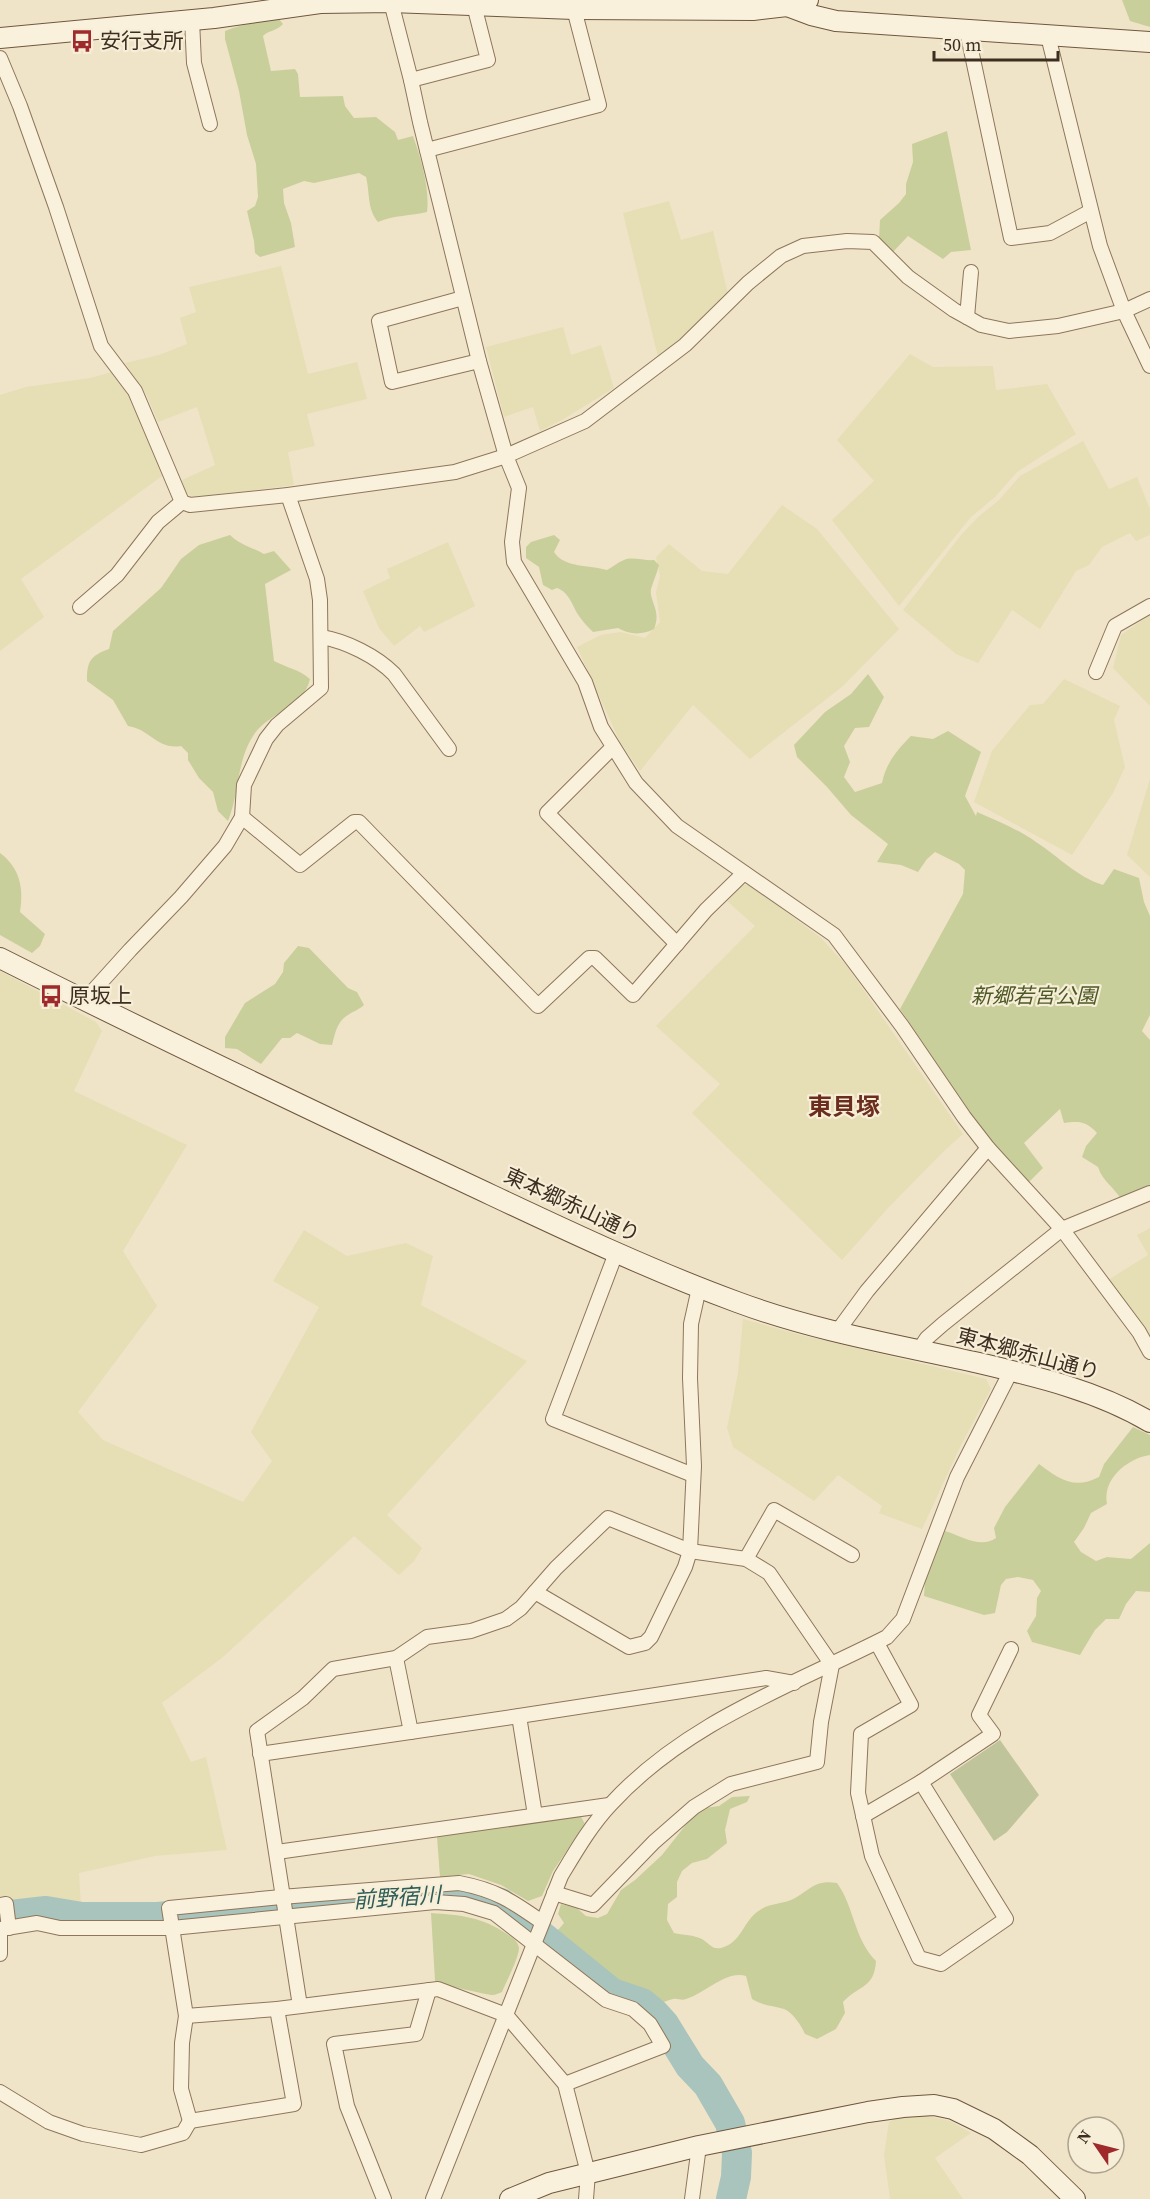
<svg xmlns="http://www.w3.org/2000/svg" width="1150" height="2199" font-family="'Source Serif 4','Noto Sans JP',serif">
  <rect width="100%" height="100%" fill="#f0e4c8"/>
  <!-- farmland -->
  <g fill="#e6deb5">
    <path d="M669 201 681 240 713 231 728 294 676 344 658 357 623 213Z"/>
    <path d="M281 266 308 374 357 362 367 399 307 414 315 446 288 452 294 485 195 498 186 493 182 480 215 465 197 407 158 422 147 396 125 363 159 355 187 344 180 318 196 312 189 287Z"/>
    <path d="M563 327 571 355 601 345 614 388 562 420 540 431 533 407 504 417 486 347Z"/>
    <path d="M910 354 933 367 993 366 996 390 1047 384 1076 434 1017 472 995 497 971 517 899 606 832 520 874 481 837 440Z"/>
    <path d="M112 372 125 387 141 417 158 458 162 476 21 579 44 617 0 651V395L26 387 90 378Z"/>
    <path d="M1083 441 1109 489 1137 477 1150 509V535L1136 541 1130 533 1102 547 1089 565 1076 571 1040 629 1012 610 978 663 956 654 903 610 961 535 978 517 999 500 1020 476Z"/>
    <path d="M782 505 817 529 899 629 843 686 750 759 693 705 640 771 620 742 577 647 601 635 621 632 645 638 660 622 656 592 660 576 656 557 669 544 702 571 728 574Z"/>
    <path d="M448 542 475 606 424 632 420 626 394 646 379 628 363 591 390 578 387 569Z"/>
    <path d="M1150 615V706L1113 668 1121 635Z"/>
    <path d="M1064 679 1120 706 1114 720 1125 767 1113 793 1072 855 974 802 992 751 1030 705 1043 704Z"/>
    <path d="M1150 779V877L1127 855Z"/>
    <path d="M749 884 821 938 847 966 963 1134 943 1152 888 1208 842 1260 692 1113 720 1084 656 1026 755 926 727 901 740 886Z"/>
    <path d="M0 971 96 1022 102 1031 74 1091 187 1145 123 1251 157 1306 78 1412 103 1440 243 1502 272 1461 251 1432 319 1307 273 1281 304 1230 347 1256 406 1243 433 1256 421 1305 527 1361 387 1515 422 1548 414 1561 399 1575 354 1536 223 1657 162 1703 191 1762 206 1757 227 1850 155 1856 79 1873 81 1906 71 1907 44 1899 11 1906 8 1896 0 1897Z"/>
    <path d="M1150 1228V1340L1108 1280 1148 1255 1137 1235Z"/>
    <path d="M743 1319 801 1335 986 1379 991 1389 961 1445 922 1529 879 1513 882 1506 838 1475 814 1501 733 1447 727 1428 738 1373Z"/>
    <path d="M923 2115 950 2121 971 2133 935 2158 963 2199H890L884 2155 889 2122 900 2116Z"/>
  </g>
  <!-- green -->
  <g fill="#c9cf9b">
    <path d="M1122 0H1150V27L1130 21Z"/>
    <path d="M279 19 283 24C277 31 269 30 263 36L271 71 295 69 298 74 300 97 343 96 345 106 354 118 376 117 395 132 398 140 413 136C421 158 430 189 427 212 411 216 394 215 378 222 367 209 370 193 366 177L359 173 314 183 304 181 283 189 284 203 291 223 295 247 260 257 255 253 254 241 247 211 255 206 258 197 256 164 247 135 239 91 225 39V31C243 23 261 22 279 19Z"/>
    <path d="M947 131 971 250 951 252 943 259 908 236 892 253 879 239 880 220 899 203 906 194V184L913 162 912 144Z"/>
    <path d="M230 535C240 545 252 547 264 554L274 551 291 570 265 584 274 661C287 668 299 669 310 679 304 707 271 712 255 733 236 760 240 792 228 821L218 811 213 792 199 778 188 760V753L181 746C157 750 150 729 128 726L113 700 87 681C87 661 90 656 109 649L113 631 161 588 181 559 199 545Z"/>
    <path d="M554 535 560 540 554 552C564 568 590 565 607 570 613 567 618 562 624 560 631 556 645 561 654 560L659 565C657 573 653 582 651 589 649 601 662 611 654 629 643 635 629 635 618 628L593 632C588 627 583 622 579 616 572 606 570 593 557 588L552 590 543 585 539 567 526 558V547L531 542Z"/>
    <path d="M868 674 884 697 869 727 855 728 844 746 850 762 844 777 855 792 882 783C886 763 897 750 911 736L933 739 948 731 981 752 965 796 976 816 977 812C997 821 1018 829 1036 842 1058 856 1077 877 1103 885L1114 869 1139 878 1144 902 1150 916V1015L1142 1031 1150 1040V1189L1121 1199C1113 1186 1103 1182 1098 1167L1082 1157 1086 1146 1097 1133C1086 1121 1079 1121 1064 1123L1060 1109 1024 1143 1043 1168 1029 1182 979 1126 900 1009 963 894 965 870 959 864 935 852 927 859 918 872 901 865 877 862 888 844 851 815 827 787 797 757 794 745 825 712 851 694Z"/>
    <path d="M0 853C20 868 24 888 20 912L45 934 40 946 32 953 0 935Z"/>
    <path d="M298 946 309 948 348 988 357 992 364 1005C359 1010 353 1011 348 1015 337 1021 335 1034 332 1045L320 1044 297 1033 290 1038H282L261 1064 237 1049 225 1048V1037L245 1003 275 984 283 972 284 963Z"/>
    <path d="M1133 1427 1150 1435V1455C1128 1458 1102 1479 1107 1504L1091 1513 1084 1528 1074 1542 1081 1552 1096 1561 1107 1557 1131 1559 1150 1543V1592L1136 1591 1126 1604 1119 1619H1106L1095 1630 1080 1655 1032 1642 1027 1631 1036 1616 1037 1598 1041 1591 1033 1580 1018 1577 1006 1579 1001 1585 995 1613 984 1615 924 1596 925 1581 945 1531C962 1536 980 1549 996 1538L994 1528 1005 1507 1039 1464C1059 1479 1074 1490 1099 1477L1104 1464Z"/>
    <path d="M750 1796 747 1802 730 1809 725 1830 727 1843 707 1859 692 1863 682 1871 677 1882V1897L668 1904 667 1920 674 1933C683 1935 694 1935 702 1939 709 1943 712 1950 721 1948 742 1943 743 1920 760 1910 768 1904 781 1904 791 1900 809 1892 813 1879 837 1883 854 1906 854 1939 876 1961 874 1989 860 1984 843 2002L845 2013 836 2029 817 2039 805 2034C802 2026 792 2012 784 2009 772 2005 763 2006 752 1999L746 1976C726 1970 706 1993 686 1999 681 2001 678 1998 673 1999 668 2000 664 2002 659 2004L648 1996 612 1986 604 1976 590 1969 552 1937 564 1923 558 1914 561 1904 577 1908 586 1916 598 1918 607 1914 621 1890 635 1880 662 1855 692 1817 705 1808 719 1806 732 1797Z"/>
    <path d="M580 1815 585 1824 553 1871 542 1896 528 1901 501 1885 469 1874 440 1877 437 1837Z"/>
    <path d="M431 1913C461 1915 482 1917 507 1934 513 1938 518 1941 519 1948 519 1958 506 1982 502 1992 499 1993 495 1995 493 1995 486 1995 440 1984 435 1981Z"/>
  </g>
  <!-- cemetery -->
  <path fill="#bfc49a" d="M1000 1740 1039 1795 1007 1832 994 1841 950 1774Z"/>
  <g fill="none" stroke-linecap="round" stroke-linejoin="round">
    <!-- river -->
    <path stroke="#a9c4bc" stroke-width="30" d="M0 1916 46 1911 82 1917H157L449 1892 478 1897 501 1903 612 1993 642 2003 655 2014 664 2024 690 2066 708 2085 730 2123 737 2153 736 2177 731 2199"/>
    <!-- street casing -->
    <g stroke="#8d765c" stroke-width="16">
      <g id="street">
        <path d="M391 2 411 80 420 122 479 361 506 456 519 488 512 542 514 562 585 682 601 727 636 783 677 826 834 935 902 1026 964 1117 988 1148 1062 1229 1139 1332 1150 1352"/>
        <path d="M192 20 194 63 210 124"/>
        <path d="M967 31 1011 238 1050 233 1091 211"/>
        <path d="M1048 36 1100 246 1124 311 1150 366"/>
        <path d="M0 58 20 106 56 207 101 346 135 391 182 502 190 505 288 495 455 472 506 456 585 421 685 345 748 283 781 256 803 246 847 241 873 242 908 277 954 310 981 325 1009 331 1058 326 1124 311 1150 299"/>
        <path d="M411 80 488 60 474 5"/>
        <path d="M427 150 599 105 574 9"/>
        <path d="M463 298 379 321 392 382 479 361"/>
        <path d="M967 317 971 272"/>
        <path d="M80 607 117 575 158 522 182 502"/>
        <path d="M321 637C346 641 376 656 394 674L449 749"/>
        <path d="M1096 672 1115 626 1150 606"/>
        <path d="M613 747 547 813 677 944"/>
        <path d="M242 817 300 865 354 822H359L538 1006 589 958H595L633 995 706 910 744 873"/>
        <path d="M84 1001 130 950 181 897 225 846 242 817 244 785 266 739 277 725 321 688 320 600 317 579 288 495"/>
        <path d="M616 1253 553 1419 693 1475"/>
        <path d="M837 1332 867 1291 988 1148"/>
        <path d="M919 1350 927 1338 943 1324 1062 1229 1150 1193"/>
        <path d="M746 1559 774 1510 852 1555"/>
        <path d="M535 1592 629 1647 645 1643 651 1637 685 1567 690 1551 694 1466 690 1378 691 1324 699 1288"/>
        <path d="M877 1643 911 1705 861 1734 858 1793 872 1856 919 1958 941 1964 1006 1919 921 1782 993 1734 979 1715 1011 1649"/>
        <path d="M396 1658 411 1732"/>
        <path d="M519 1716 766 1678 794 1683"/>
        <path d="M260 1754 519 1716 535 1815"/>
        <path d="M863 1816 921 1782"/>
        <path d="M277 1852 609 1805"/>
        <path d="M0 1905 6 1904 9 1928"/>
        <path d="M542 1922C512 1901 496 1890 459 1883L281 1897 169 1908 186 2016 277 2009 438 1989 506 2015 565 2084 588 2173 586 2199"/>
        <path d="M0 1929 37 1923 60 1928H172L435 1902 464 1904 494 1913 606 2000 633 2009 650 2024 663 2046 565 2084"/>
        <path d="M0 1954V1929"/>
        <path d="M300 2006 257 1731 303 1698 333 1669 396 1658 427 1637 471 1631 506 1619 521 1608 556 1568 608 1518 690 1551 746 1559 769 1573 832 1665 821 1722 817 1762 731 1784 694 1807 654 1842 593 1905 554 1893"/>
        <path d="M186 2016 182 2043 181 2089 190 2121 294 2104 277 2009"/>
        <path d="M0 2092 49 2122 83 2134 141 2145 183 2133 190 2121"/>
        <path d="M384 2199 347 2106 334 2044 416 2034 429 1990"/>
        <path d="M433 2199 561 1876C576 1851 591 1825 611 1804 686 1722 791 1686 887 1637L903 1619 957 1477 1011 1371"/>
        <path d="M692 2199 699 2146"/>
      </g>
    </g>
    <!-- secondary casing -->
    <g stroke="#6f573f" stroke-width="22">
      <g id="secondary">
        <path d="M787 6 811 15 836 21 1150 42"/>
        <path d="M0 38 214 18 320 3 391 2 574 9 753 10 787 6 808 0"/>
        <path d="M0 958C149 1033 300 1105 451 1176 545 1220 639 1266 737 1302 815 1331 898 1345 979 1363 1038 1377 1098 1391 1150 1422"/>
        <path d="M510 2199 549 2183 699 2146 868 2112 903 2107 934 2105 953 2109 994 2129 1030 2155 1075 2199"/>
      </g>
    </g>
    <!-- street -->
    <use href="#street" stroke="#faf1dc" stroke-width="14"/>
    <!-- secondary -->
    <use href="#secondary" stroke="#faf1dc" stroke-width="20"/>
  </g>
  <!-- icons -->
  <defs>
    <g id="bus-bare" transform="scale(1.8)"><path d="M-5-6H5V4H4V6H2V4H-2V6H-4V4H-5ZM-3.5-4V0h7V-4ZM-3.5 1.2v1.5H-2V1.2ZM2 1.2v1.5H3.5V1.2Z" fill="#9e2a2b" stroke="#f7eed8" stroke-width="2.5" paint-order="stroke"/></g>
  </defs>
  <g fill-rule="evenodd">
    <use href="#bus-bare" x="82" y="41"/>
    <use href="#bus-bare" x="51" y="996"/>
  </g>
  <g text-anchor="middle" stroke-width="4.5" stroke-linejoin="round" paint-order="stroke">
    <!-- poi labels -->
    <g font-size="21" fill="#3d2e20" stroke="#f7eed8" text-anchor="start">
      <text x="100" y="48">安行支所</text>
      <text x="69" y="1003">原坂上</text>
    </g>
    <!-- park labels -->
    <g font-size="21" font-style="italic" fill="#4d5a26" stroke="#f7eed8">
      <text x="1034" y="1003">新郷若宮公園</text>
    </g>
    <!-- street labels -->
    <g font-size="21" fill="#3d2e20" stroke="#f7eed8">
      <text transform="translate(572 1205) rotate(25)" y="7">東本郷赤山通り</text>
      <text transform="translate(1028 1354) rotate(15)" y="7">東本郷赤山通り</text>
    </g>
    <!-- water labels -->
    <g font-size="22" font-style="italic" fill="#2f5d5a" stroke="#f7eed8">
      <text transform="translate(397 1897) rotate(-4)" y="8">前野宿川</text>
    </g>
    <!-- quarter labels -->
    <g font-size="24" font-weight="bold" fill="#6b2e1e" stroke="#f7eed8">
      <text x="844" y="1115">東貝塚</text>
    </g>
  </g>
  <!-- north arrow -->
  <g transform="translate(1096 2145) rotate(305)"><circle r="28" fill="#f7eed8" stroke="#ada18e" stroke-width="1.5"/>
  <path d="M0-4.5L10 22L0 15L-10 22Z" fill="#9e2a2b"/>
  <text y="-9" font-size="16" font-weight="bold" text-anchor="middle" fill="#3d2e20">N</text>
  </g>
  <!-- scale -->
  <path d="M934 51v9h124v-9" fill="none" stroke="#3d2e20" stroke-width="3"/>
  <text x="943" y="51" font-size="18" fill="#3d2e20" stroke="#f7eed8" stroke-width="4.5" paint-order="stroke">50 m</text>
</svg>
